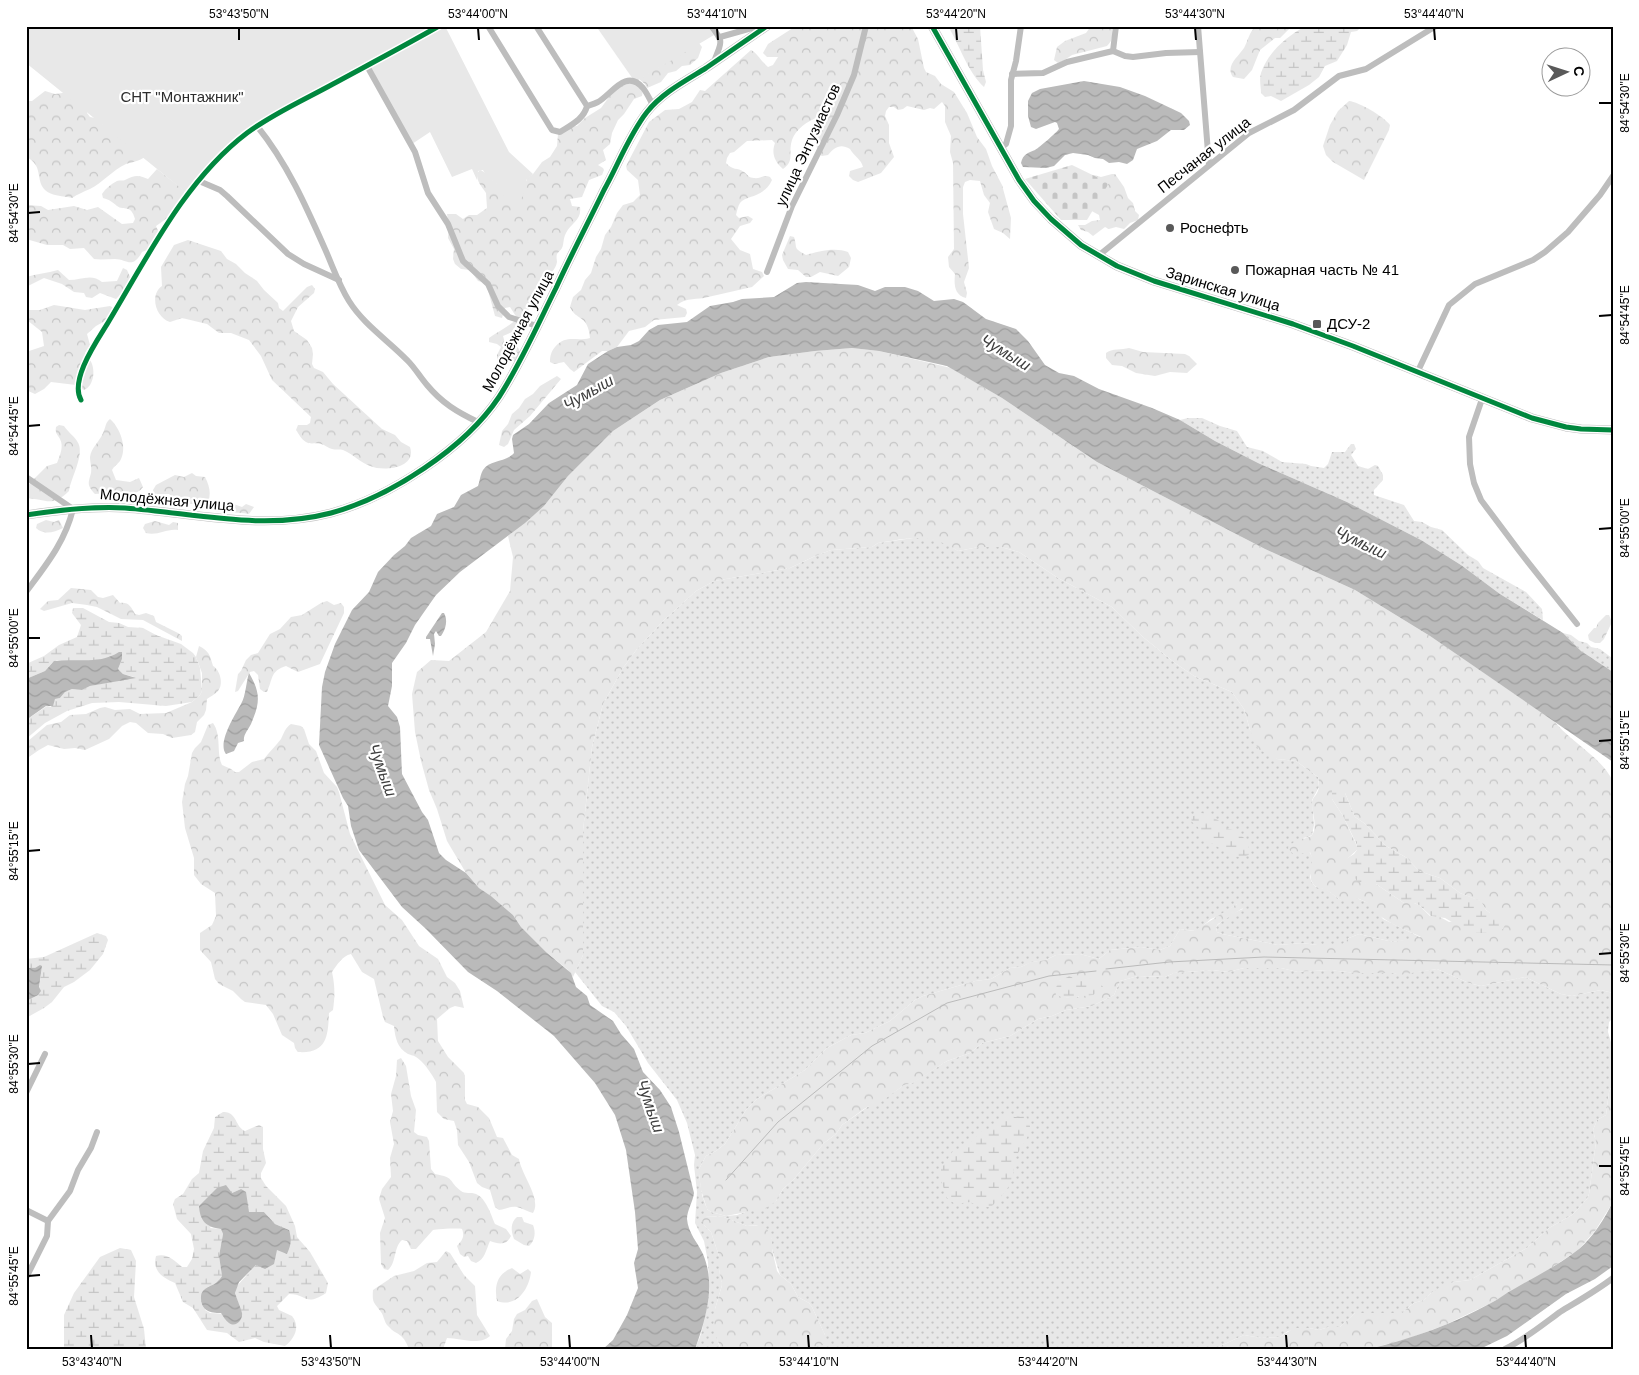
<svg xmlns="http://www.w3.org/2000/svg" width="1639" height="1375" font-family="Arial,sans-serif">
  <defs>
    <pattern id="grass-dots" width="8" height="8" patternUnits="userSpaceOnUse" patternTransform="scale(1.25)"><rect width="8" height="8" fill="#e8e8e8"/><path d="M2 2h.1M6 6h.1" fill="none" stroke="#c5c5c5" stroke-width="1.8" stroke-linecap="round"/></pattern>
    <pattern id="forest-crowns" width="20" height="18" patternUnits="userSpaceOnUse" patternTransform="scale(1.25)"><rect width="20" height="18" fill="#e8e8e8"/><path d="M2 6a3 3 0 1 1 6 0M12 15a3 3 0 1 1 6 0" fill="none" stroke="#c5c5c5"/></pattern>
    <pattern id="wetland-marsh" width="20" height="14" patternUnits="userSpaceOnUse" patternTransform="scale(1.25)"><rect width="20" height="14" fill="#e8e8e8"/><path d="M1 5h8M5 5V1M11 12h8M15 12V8" fill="none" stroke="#c5c5c5"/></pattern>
    <pattern id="cemetery-stones" width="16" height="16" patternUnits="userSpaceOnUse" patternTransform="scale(1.25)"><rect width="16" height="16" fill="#e8e8e8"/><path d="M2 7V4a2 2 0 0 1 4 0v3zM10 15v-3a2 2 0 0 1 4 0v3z" fill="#c5c5c5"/></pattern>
    <pattern id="water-waves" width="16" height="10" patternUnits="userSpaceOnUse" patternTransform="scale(1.25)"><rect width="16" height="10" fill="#bababa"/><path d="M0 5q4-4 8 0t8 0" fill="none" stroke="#9e9e9e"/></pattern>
  </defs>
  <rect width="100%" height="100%" fill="#fff"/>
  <!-- grass -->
  <g fill="url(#grass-dots)">
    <path d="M1188 418H1202L1220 426 1237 431 1247 447 1263 451 1282 462 1306 464 1311 466 1324 468 1328 464 1332 452H1345L1351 444H1354L1356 449 1351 455 1358 466 1368 469 1375 465 1378 466 1383 475V480L1374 490V495L1404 505 1414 521 1422 522 1431 527 1442 530 1468 555 1478 561 1483 568 1526 592 1542 609 1543 620 1500 594 1461 565 1421 540 1347 502 1258 463 1215 441 1180 420Z"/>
    <path d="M920 537 943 541 958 551 979 547H1001L1019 552 1058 578 1112 607 1143 637 1175 663 1194 676 1232 692 1244 709 1250 730 1277 759 1296 761 1318 777 1319 787 1312 800 1314 825 1312 835 1308 837 1303 838 1312 857 1313 867 1310 877 1312 883 1316 887 1326 889 1339 899 1344 900 1354 897 1371 904 1383 919 1422 938 1393 942 1359 934 1349 938 1342 945H1317L1302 943 1278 945 1222 934 1217 932 1216 927C1220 922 1235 911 1243 909L1237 904 1221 915 1211 919 1199 929 1195 931 1180 929 1170 946 1160 950 1141 947 1110 950 1099 959 1080 954 1056 955 1046 960 1032 962 1021 967 1010 968 991 979 975 981 923 996 915 1000 890 1021 865 1033 851 1035 827 1048 805 1070 757 1099 746 1110 725 1144 716 1151 706 1156 699 1169V1174L702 1195 707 1209 711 1212 726 1216 737 1215 776 1201 783 1189 794 1179 824 1143 836 1134 842 1125 869 1106H874L904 1085 912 1083 947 1061 970 1053 982 1043 1010 1036 1038 1019 1052 1016 1066 1010 1092 1006 1114 995 1120 981 1138 976 1165 977 1174 973 1212 970 1228 972 1244 968H1281L1298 972 1328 970 1357 973H1394L1399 974 1437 969 1469 983 1481 986 1525 977 1561 994 1572 996 1601 990 1613 993V1018L1609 1022 1608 1032 1613 1049V1083L1609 1092 1606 1115 1597 1120 1593 1130 1596 1142 1589 1194 1587 1199 1572 1215 1549 1228 1527 1248 1470 1280 1454 1282 1431 1293 1424 1300 1414 1303 1401 1313H1355L1340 1327H1329L1319 1330 1309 1328 1288 1331 1280 1337 1261 1338 1244 1335 1214 1349H812L825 1335 812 1307 809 1303 798 1297 791 1284 780 1275 772 1249V1239L757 1225 747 1226 724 1217 706 1216 704 1225 711 1232 719 1256V1269L722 1285 715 1309 718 1343 721 1349H695L701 1334 707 1308 709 1287 708 1262 704 1241 695 1223 697 1192 694 1165 695 1155 687 1123 677 1100 648 1063 626 1026 614 1012 602 1006 575 972 583 955V831L592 747 603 704 623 668 637 649 663 621 696 591 714 581 790 568 813 557 831 550 872 547 878 543Z"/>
    <path d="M1563 633 1571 635 1579 641 1587 643 1591 647 1600 649 1612 658 1613 672 1581 651Z"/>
  </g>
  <!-- forest -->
  <g fill="url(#forest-crowns)" fill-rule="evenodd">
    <path d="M796 26H911L918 39 924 68 926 72 935 76 941 84 954 92 967 113 977 137 986 149 992 166 1002 185 1011 218 1010 239 1003 233 994 229 988 212 990 203 984 195 980 181 970 180 965 182 963 187V214L969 268 964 282 967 293 966 298C954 295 954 284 955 274L949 267 948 257 954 249 953 163 950 152 951 136 945 122V106L942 102 934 109 930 108 924 110 907 106 903 109 898 110 894 107H889L886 111 885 116 889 125V143L894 157 881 173 858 182 853 180 849 176 850 171 863 167C861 159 854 156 850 149 840 143 834 148 828 155L822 156 818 154 814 132 817 123 814 119C803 124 793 132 791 144 789 155 794 161 783 169 775 162 771 154 775 143L772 140 747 141 734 152 730 153 727 158 726 163C733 171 737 167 744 172 748 175 749 178 754 178 761 179 762 174 770 177L772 180C764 198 746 195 740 203 738 206 737 211 736 215L739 218 748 216 753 219 750 223 740 226 731 239 740 250 750 254 753 269 762 272 764 276 752 287C737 290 723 294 708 297 697 300 687 297 677 305L686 309 687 313 685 317 654 320 645 327 629 331 617 347 608 351H602L574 372 570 369 564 362 554 364 550 362C550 356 551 352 555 347 567 334 575 342 590 338 588 314 576 321 570 307L573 297 581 290 585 280 591 273 596 257 601 249 605 235 611 227 617 213 623 205 633 202 640 195 638 180 627 170 626 166 649 122 665 110 679 109 692 102 700 90 705 91 751 50C757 53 761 61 768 67L773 65 778 57H767L763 53 768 44Z"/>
    <path d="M1091 26H1112C1112 35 1114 39 1107 46L1072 55 1063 61 1058 63 1054 60 1057 47 1065 41 1086 33Z"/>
    <path d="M1256 26H1292L1280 38H1275L1260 50 1252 70 1244 79 1233 77C1225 66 1238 57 1244 48 1248 41 1249 32 1256 26Z"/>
    <path d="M699 43 702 47 698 58 690 65 682 66 676 71 668 73 661 82 647 88 645 84 639 79Z"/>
    <path d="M626 83 638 84 643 90 642 96 634 99 624 114 618 120 612 133 610 144 603 150 606 160 598 165 603 168 604 170 602 175 589 180 582 197 570 199 572 206 580 207C582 220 571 223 566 233 563 238 564 244 562 248 560 251 558 252 557 254 556 257 557 260 557 262 556 270 548 275 544 282 538 291 540 303 529 308 527 317 517 320 517 330L503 336 505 343C515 343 517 344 521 354L519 358 515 361 506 359 499 364 497 363V355L501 347 497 344 489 342V338C497 332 511 326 517 318L510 307 505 308 502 318 495 316 486 283 478 281 470 270 461 269 455 264 453 259 454 249 448 238 449 227 447 214H456L463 219 469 215H477L487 208 486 193C481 185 477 183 477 173L480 170C487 172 486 179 495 181L498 185H525L527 178 533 174 542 162 550 157 557 146 558 134 569 127 577 126 585 118 601 108 617 86Z"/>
    <path d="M45 91 55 94 70 92 87 103V113L90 117 95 118 145 157C139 161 133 162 126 164 113 170 102 183 90 189 83 192 78 194 72 198 64 196 51 196 45 190 35 180 44 165 26 157V101H32Z"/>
    <path d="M1349 101C1359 102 1383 116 1390 125L1389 130 1364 180 1333 162 1326 155 1323 146 1330 125 1338 111Z"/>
    <path d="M157 169 185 191 184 194 171 218 166 219 156 226 159 233 147 250 142 252C132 270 127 259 115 259 108 259 101 260 94 259L84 248 70 249 63 245H47L26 239V205L41 206 48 210 74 206 87 210 98 207 122 224 133 223 135 219C131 204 124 211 117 206 112 202 110 200 103 198L102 194C106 188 111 184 117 181 120 180 123 181 125 180 135 175 138 175 148 179Z"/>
    <path d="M1112 174H1115L1124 187 1128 198 1133 203 1135 211 1139 215 1138 220 1130 223 1124 229 1116 227 1109 229 1105 227 1093 236 1088 232 1081 230 1078 225H1085L1092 221 1100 220 1099 215 1088 209 1090 178 1094 175 1101 177Z"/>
    <path d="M790 236 794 237C798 249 792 247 806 255 818 251 836 247 848 252L851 258 849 267 838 276 820 272 811 277H806L798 270 788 269 783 260 782 255Z"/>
    <path d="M188 240 221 251 227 259 236 264 245 273 257 281 264 290 278 303 279 308 283 311 307 287 312 285 315 289 314 293 298 307 291 321 294 331 307 340 312 348 313 354 312 364 314 368 323 372 333 384 382 429 395 435 401 442 410 447C417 468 384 472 370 466 361 463 353 454 343 450 340 449 335 450 332 449 328 448 325 445 321 444 316 442 311 445 306 442 301 439 299 434 296 430L298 425H307L310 423 311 417 272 380 261 356 249 340 231 333H219L207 324 182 318 170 322C156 318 149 295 162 286L161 267 174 245Z"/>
    <path d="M123 268 127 270 131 279 127 288 116 299 100 293 92 298 86 297 84 293 74 292 62 284 44 278 26 287V277C37 274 47 273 58 270L69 280C81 280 92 273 102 282L117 281Z"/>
    <path d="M54 305 85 310 110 306 114 308 105 321 96 326 87 334 90 345 85 353C86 356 89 357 90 360 96 369 94 386 84 390L76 385 51 382 44 389 35 394 26 390V350L29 351 44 346 42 332 27 320 26 310H40Z"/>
    <path d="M852 348 879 351 951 368 1002 398 1097 462 1265 549 1355 590 1430 636 1554 721C1559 727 1565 733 1571 738 1587 752 1603 762 1613 781V993L1601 990 1572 996 1561 994 1525 977 1481 986 1469 983 1437 969 1399 975 1394 973H1357L1328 970 1298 972 1281 968H1244L1228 972 1212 970 1174 973 1165 977 1138 976 1120 981 1114 995 1092 1006 1066 1010 1052 1016 1038 1019 1010 1036 982 1043 970 1053 947 1061 913 1083 904 1085 874 1107 869 1106 864 1109 842 1125 836 1134 824 1143 794 1179 783 1189 776 1201 767 1208 726 1216 711 1212 707 1209 701 1190 699 1174V1169L706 1156 716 1151 725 1144 746 1110 757 1099 805 1070 827 1048 851 1035 865 1033 890 1021 915 1000 923 996 975 981 991 979 1010 968 1021 967 1031 962 1046 960 1056 955 1080 954 1099 959 1110 950 1141 947 1160 950 1170 946 1180 929 1194 931 1237 904H1242L1246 906 1218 924 1216 927 1217 932 1222 934 1278 945 1302 943 1317 945H1341L1349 938 1359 934 1393 942 1421 937C1409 931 1394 926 1383 918 1372 911 1376 905 1359 899 1353 897 1347 902 1341 900 1336 898 1332 893 1328 891 1322 887 1316 890 1312 882 1308 875 1315 864 1310 852L1294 855 1288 848C1295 837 1308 840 1312 835 1318 827 1312 813 1312 803 1312 798 1315 797 1317 793 1320 788 1319 782 1318 777L1296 761 1277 759 1258 749 1250 730 1244 709 1232 692 1194 676 1175 663 1143 637 1112 607 1058 578 1019 552 1001 547H979L958 551C928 532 911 538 878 543L872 547 831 550 813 557 790 568 714 581 696 591 663 621 637 649 623 668 603 704 592 747 583 831V955L573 977 567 969 546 952 521 927 513 915 491 896 479 888 466 873 447 841 437 809 429 790 421 761 415 732 412 694 417 672 431 660 449 661 486 632 510 591 513 557 508 536 544 506 568 476 613 431 660 400 721 373 769 357 815 351ZM1345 793 1355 817 1364 823 1386 846 1407 858 1419 871 1440 878 1460 893 1480 901 1486 910 1490 913H1495L1449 922 1440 917 1430 916 1419 905 1414 903H1404L1376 884H1366L1347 859 1357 850V846L1343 816 1332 799ZM1074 979 1079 997 1075 996 1065 998 1059 981Z"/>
    <path d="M1129 348 1143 352 1185 354 1189 356 1197 364 1187 373 1170 372 1155 376 1136 373 1122 366 1112 365 1106 358V353C1112 348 1122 350 1129 348Z"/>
    <path d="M557 376 561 379 530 416 514 430 508 444 504 447 499 445 502 431 508 424 512 414 519 408 525 399 533 394 540 386Z"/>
    <path d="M110 419C120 428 128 448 120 461 118 464 114 466 112 470L116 480 130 482 139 478 143 487C138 495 124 496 115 496 108 490 103 494 95 494 87 485 88 484 91 473 92 468 90 462 90 457 91 448 100 441 103 433 106 427 105 423 110 419Z"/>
    <path d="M59 425 64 426C67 431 73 435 77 441 86 453 71 477 69 491 52 508 46 499 26 498V487L47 466 57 463C60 455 64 447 60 439 57 434 55 433 56 427Z"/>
    <path d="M192 473 196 476 205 477C211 489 212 498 204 509H199L196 504H180L169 494H154L153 490 156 485 175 475 184 477Z"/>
    <path d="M228 502 242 507 246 504 254 507 249 514C237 511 221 515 211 509 215 502 220 503 228 502Z"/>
    <path d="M46 520 54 522 59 520 63 528C54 532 45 536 36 528L37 524Z"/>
    <path d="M155 521 169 525 173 522 178 523V530C167 528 158 536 146 533L143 528 145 524Z"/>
    <path d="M71 588 91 590 98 597 103 598 113 595 120 603C129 602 131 607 135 614L139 615 146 613 154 616 156 622 178 633 182 636V641L143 620 121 619 97 607 87 605 72 603 44 611 40 609 48 601 58 600Z"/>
    <path d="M327 601 334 605 341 603 344 607V613L320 664 298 672 286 666C270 671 273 679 267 692H264L260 689 258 675 254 671 250 672 238 691 235 692 238 674 241 671 246 660 251 655 258 653 270 634 280 629 291 617 302 615 321 603Z"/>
    <path d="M1606 615H1609L1612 622 1604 639 1600 643H1595L1589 640 1588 635 1594 628H1596L1598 623Z"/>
    <path d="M199 646C209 651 210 655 213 666 220 670 224 684 218 691 215 694 210 697 207 699L206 710 204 715 197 722 195 732 191 735 172 738 163 734 148 733 136 723 130 722 122 726 109 739 85 750 75 748 64 749 48 745 39 750 26 759 28 741 47 725 61 722 70 715 86 714 100 708 105 707 115 710 130 709 140 714 166 713 192 702 200 695 202 691V673L196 657Z"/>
    <path d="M213 723C222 736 216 752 222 765L231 769 235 772H239L252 762 264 759C269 752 276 746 281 739 284 733 285 728 291 724L301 726 304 729 309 744 316 751 324 773 337 787 339 792 350 834 385 905 402 920 419 946 438 959 447 977 455 983 460 991 464 1008 455 1006 450 1008 437 1019 438 1041 448 1057 464 1073 465 1078V1100L467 1104 478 1107 489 1118 497 1137 503 1138 512 1155 519 1159C521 1174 542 1199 533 1213 528 1212 522 1208 517 1207 510 1206 506 1209 499 1210L495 1207 490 1190 482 1187 477 1183 469 1162 458 1145 457 1130 454 1121 444 1119 437 1112 436 1082C432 1074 423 1061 416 1057 413 1055 410 1055 408 1054 397 1048 395 1037 394 1026L385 1022 383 1017 374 979 362 972 351 954C342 956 337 965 332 972 335 986 335 996 333 1010L329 1013C328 1036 327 1054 298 1052L295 1048 294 1043 282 1035 273 1014 266 1005 245 1002 241 999 233 991 219 984 215 979 211 962 200 950V933L212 925 216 916 215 893 201 884 194 875V858L185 828 182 802 185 784 188 776 192 753 195 748 201 742 208 725Z"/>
    <path d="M401 1058 406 1066 411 1096 416 1110 414 1132 418 1135 427 1137 429 1141 431 1169 435 1174C456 1178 447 1180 461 1191 465 1194 471 1192 476 1194 486 1198 491 1215 495 1224L506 1229 511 1236C506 1246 499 1244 490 1241 486 1250 485 1259 476 1263L471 1261 468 1256 464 1257 460 1254 457 1246C462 1240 465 1237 462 1229 460 1228 436 1229 433 1230L416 1249H411L407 1241 402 1240C393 1248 397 1262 388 1270L384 1269 381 1264 380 1233 385 1218 379 1199 382 1189 391 1177 390 1158 394 1144 390 1122 393 1111 391 1094 396 1076 397 1060Z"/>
    <path d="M1613 1083V1202L1595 1231 1578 1250 1547 1271 1491 1303 1445 1325 1410 1338 1369 1349H1214L1244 1335 1261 1338 1280 1337 1294 1328H1309L1319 1330 1329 1327H1340L1355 1313H1401L1414 1303 1424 1300 1431 1293 1444 1285 1454 1282 1470 1280 1527 1248 1549 1228 1572 1215 1587 1199 1589 1194 1596 1142 1593 1130 1597 1120 1606 1115 1609 1092Z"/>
    <path d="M705 1216 724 1217 747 1226 762 1225 767 1229 772 1239V1249L777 1271 780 1275 791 1284 798 1297 809 1303 812 1307 825 1335V1341L823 1345 813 1347 812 1349H721L713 1329 715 1309 722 1285 719 1269V1256L711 1232 704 1225 702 1220Z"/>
    <path d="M517 1217H522L524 1222 533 1225C536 1232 535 1241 529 1246L524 1245 514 1239C511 1231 510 1223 517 1217Z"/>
    <path d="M446 1251 450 1253 464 1275 475 1286 477 1315 490 1336C479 1346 460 1338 447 1338L443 1349H409C402 1331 398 1337 388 1326 384 1322 384 1316 381 1312 374 1302 372 1304 373 1290L394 1276 414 1271 427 1263 437 1262Z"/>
    <path d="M512 1268 520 1274 528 1269 531 1272C529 1289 517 1308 497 1301 494 1286 497 1274 512 1268Z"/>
    <path d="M537 1299 545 1317 552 1323V1349H505L506 1339 512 1331 514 1319 517 1314 525 1310 532 1301Z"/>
  </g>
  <!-- wetland -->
  <g fill="url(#wetland-marsh)" fill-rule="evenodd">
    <path d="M948 26H980L983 70 986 82 984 87C967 71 960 46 948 26Z"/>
    <path d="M1306 26H1362L1357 31 1351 32 1347 45 1337 61 1325 66 1319 77 1309 85 1281 101 1271 96 1265 97 1261 93C1261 87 1259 79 1261 73 1268 52 1287 36 1306 26Z"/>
    <path d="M73 608H83L109 622 119 623 128 627 143 628 156 635 181 644 193 653 196 657 200 668 202 691 200 695 192 702 166 706 119 702 92 703 67 711 45 723 26 739V720L47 706 51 707 55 699 60 698 65 692 72 689 82 690 90 686 134 677 123 674 118 669 122 659V652C117 653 113 656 108 658 93 662 72 664 57 660L52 663 45 671 26 679V664L44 656 59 645 77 637 81 625 72 613Z"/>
    <path d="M1337 787 1345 793 1355 817 1364 823 1386 846 1407 858 1419 871 1440 878 1460 893 1481 901 1486 910 1490 913H1495L1500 915 1505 925 1503 929 1493 933H1471L1445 918 1431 916 1419 905 1414 903H1404L1376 884H1366L1357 881 1348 868 1346 859 1354 854 1357 850V845L1343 816 1332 799V789Z"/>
    <path d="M1202 813 1218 820 1225 828 1237 831 1246 840 1251 854C1229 864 1223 845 1203 840L1198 827 1192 822 1191 817Z"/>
    <path d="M97 933 106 936 108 940 103 954 90 970 74 982 64 987 52 1002 44 1008 26 1018V1001L39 989 42 966 35 968H26V959L44 957Z"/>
    <path d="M1070 976 1074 979 1078 978 1097 979 1103 987 1093 995 1065 998 1056 995 1055 990 1059 981Z"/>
    <path d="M223 1112C237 1111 235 1127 245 1131L259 1125 263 1127V1149L266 1163 261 1173V1178L266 1186 286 1206 295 1226 297 1237 310 1252 328 1283 326 1293C305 1307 307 1294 289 1294L277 1306 279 1310 292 1316C301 1327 294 1339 285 1346L264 1342 255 1338 239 1342 227 1333 207 1330 193 1308 183 1302 175 1283C163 1278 152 1271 156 1256 167 1253 174 1260 182 1267H187L192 1259 194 1249 191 1234 177 1219 173 1204 175 1199 183 1194 192 1179 199 1173 203 1151 214 1128 215 1117ZM241 1189 249 1213 264 1212 275 1224 289 1230 277 1250 256 1265 236 1287 235 1293 242 1315 210 1313 205 1310 204 1290 217 1284 222 1276 219 1256 223 1234 221 1229 210 1228 232 1193Z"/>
    <path d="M1007 1114 1015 1117 1025 1116C1038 1128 1022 1144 1017 1155 1013 1163 1015 1174 1011 1182 1007 1191 998 1200 991 1207H980L970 1202 955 1204 947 1198 941 1180V1169L953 1151 967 1146 982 1131 992 1128 1002 1116Z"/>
    <path d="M120 1248 131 1250 136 1261 134 1297 144 1329 146 1349H64V1315L74 1293 100 1257Z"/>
  </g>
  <!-- cemetery -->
  <path fill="url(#cemetery-stones)" d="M1072 165 1109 183 1087 220H1061L1025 179Z"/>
  <!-- garden -->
  <g fill="#e8e8e8">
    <path d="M26 26H445L509 152 533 174 526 180V190L521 199C505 204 502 195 496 183L487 178 483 170 478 171 477 180 472 169 452 177 430 132 409 146 365 66 247 133 188 194 26 63Z"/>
    <path d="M596 26H707L714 35 635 82Z"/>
  </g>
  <!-- water -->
  <g fill="url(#water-waves)">
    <path d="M1084 81 1120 87 1145 96 1181 113 1189 121 1190 125 1184 130H1171L1157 141 1137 149 1133 160 1127 164 1119 162 1109 163 1103 159 1095 158 1088 155 1073 153 1065 155 1054 166 1046 168 1023 167 1021 163C1023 154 1028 153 1035 150 1040 147 1056 133 1059 129L1057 123 1055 122 1036 129 1031 127 1028 116V101L1032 93 1040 89Z"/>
    <path d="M806 282 858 285 875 291 885 287H905L918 291 934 301 954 299 963 302 986 319 1016 329 1028 341 1045 365 1059 373 1074 376 1099 389 1152 408 1180 420 1215 441 1258 463 1347 502 1421 540 1461 565 1500 594 1563 633 1581 651 1613 672V762L1430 636 1355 590 1265 549 1097 462 1002 398 947 366 879 351 852 348 815 351 769 357 721 373 660 400 613 431 568 476 544 506 525 523 460 572 436 595 415 625 406 643 392 663V686L388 706 397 717 400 727 402 774 422 812 428 820 439 853 446 860 466 873 479 888 491 896 513 915 521 927 546 952 571 973 576 987 587 996 590 1005 613 1021 621 1034 634 1049 643 1072 660 1090 671 1107 679 1132 694 1193C693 1202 687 1210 687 1219 688 1233 698 1243 703 1254 716 1285 706 1319 695 1349H603L613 1340 627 1315 638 1288 634 1263 638 1249 635 1212 626 1150 615 1115 595 1083 554 1036 497 991 468 972 426 929 402 907 359 850 351 826 348 806 343 798 319 745 322 687 325 672 335 644 352 610 369 592 378 572 394 555 405 546 411 538 431 526 437 514 454 507 461 495 478 486C480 481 480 475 483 470 490 459 505 463 514 453L512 439 513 435 529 424 549 403 577 385 588 364 608 351 617 347 631 345 639 341 649 330 658 325 687 322 710 306 733 302 742 299 774 297 797 283Z"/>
    <path d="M442 613H444C448 620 446 629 441 636H439L436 631 434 634 435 644 433 656 430 639H426V637Z"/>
    <path d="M119 652H122V659L118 669 123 674 136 678 90 686 82 690 72 689 65 692 60 698 55 699 53 706H46L26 720V679L45 671 54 661C77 658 99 665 119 652Z"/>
    <path d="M249 673C261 693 260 703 251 724 248 730 243 735 244 741L238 743 234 751 226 754C217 743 235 715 241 704 246 695 246 682 249 673Z"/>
    <path d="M40 965 42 966 39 987 41 991 38 995 26 1001V968H35Z"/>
    <path d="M226 1185 232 1193 241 1189 246 1192 249 1212H264L275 1224 289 1230C292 1240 291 1245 287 1254L277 1250 274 1264 265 1269 256 1265 239 1282 235 1293C237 1299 240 1306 242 1313 243 1320 236 1328 229 1323 226 1321 223 1316 221 1313 210 1313 202 1311 201 1299 201 1295 201 1294 203 1291 210 1284 215 1287 222 1276L219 1256 223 1234 221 1229C206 1227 200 1221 199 1206L217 1188Z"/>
    <path d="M1613 1202V1266L1595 1279 1566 1294 1507 1336 1480 1349H1369C1411 1339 1453 1324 1491 1303 1499 1299 1506 1293 1514 1289 1536 1276 1559 1265 1579 1249 1594 1236 1604 1219 1613 1202Z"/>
  </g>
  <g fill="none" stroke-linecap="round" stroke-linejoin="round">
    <!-- stream -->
    <g stroke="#bababa" stroke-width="1">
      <path d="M1106 969 1169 962 1264 957 1613 965"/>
      <path d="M726 1180 778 1122 872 1046 947 1003 1049 976 1096 971"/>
    </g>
    <!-- street -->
    <g stroke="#bdbdbd" stroke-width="6">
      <path d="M488 26 552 130 560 132C571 125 584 119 587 106L536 26"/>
      <path d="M711 26C726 44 720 43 714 62"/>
      <path d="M1198 26 1209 165"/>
      <path d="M720 37 759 26"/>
      <path d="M1113 51 1125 56 1133 57 1166 53 1200 52"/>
      <path d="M367 66 415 152 428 193 448 224 463 261 488 284 498 306 509 317 537 326"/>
      <path d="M1012 74 1043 73 1067 62 1113 51 1116 26"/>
      <path d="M587 106C590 105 594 104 598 102 612 94 626 68 643 88 647 93 650 100 653 105"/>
      <path d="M257 126C287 163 306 206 325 249 333 267 339 285 349 301 364 325 389 341 408 361 415 368 420 377 427 385 442 403 457 412 478 422"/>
      <path d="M1001 148 1006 144 1011 126V80L1016 61 1021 26"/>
      <path d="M199 181 220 190 227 196 288 254 304 264 339 280"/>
      <path d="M1098 256 1249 133 1294 110 1339 76 1366 69 1436 26"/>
      <path d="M767 272 792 206 837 115 854 75 866 26"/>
      <path d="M1418 371 1449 305 1475 284 1533 260 1545 252 1568 232 1600 195 1613 176"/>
      <path d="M1482 399 1469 437 1470 464 1474 483 1481 500 1520 552 1577 624"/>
      <path d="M81 400C69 379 99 338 109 321 148 256 186 179 247 133 274 113 304 100 333 84 368 65 404 46 439 26"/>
      <path d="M26 477 73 509C65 542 46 565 26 592"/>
      <path d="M26 1093 45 1054"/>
      <path d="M26 1210 48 1221"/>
      <path d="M26 1278 47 1236 48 1221 70 1191 78 1170 91 1148 97 1132"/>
      <path d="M1505 1349C1527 1338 1541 1326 1560 1312 1578 1301 1596 1291 1613 1278"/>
    </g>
    <!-- secondary -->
    <g stroke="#bfbfbf" stroke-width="9">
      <path d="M932 26 1019 180 1034 201 1051 219 1081 245 1117 266 1154 281 1293 324 1353 346 1532 418 1566 427 1581 429 1613 430"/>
      <path d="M26 515C59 510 92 506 125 508 194 513 262 531 331 513 390 497 465 448 499 397 521 363 538 324 556 288 571 255 588 223 604 190 618 165 629 135 647 112 662 93 685 81 706 68 726 54 747 40 767 26"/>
    </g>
    <!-- cycleway casing -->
    <g stroke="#fff" stroke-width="8">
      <g id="cycleway">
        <path d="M932 26 1019 180 1034 201 1051 219 1081 245 1117 266 1154 281 1293 324 1353 346 1532 418 1566 427 1581 429 1613 430"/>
        <path d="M81 400C69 379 99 338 109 321 148 256 186 179 247 133 274 113 304 100 333 84 368 65 404 46 439 26"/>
        <path d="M26 515C59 510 92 506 125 508 194 513 262 531 331 513 390 497 465 448 499 397 521 363 538 324 556 288 571 255 588 223 604 190 618 165 629 135 647 112 662 93 685 81 706 68 726 54 747 40 767 26"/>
      </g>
    </g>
    <!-- cycleway -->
    <use href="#cycleway" stroke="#00873e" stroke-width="5"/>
  </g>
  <!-- ticks -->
  <path fill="none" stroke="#000" stroke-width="2" d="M239 28V40M478 28 479 40M717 28 718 40M956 28 957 40M1195 28 1196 40M1434 28 1435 40M1599 103H1612M28 213 40 212M1599 316 1612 315M28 426 40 425M1599 529 1612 528M28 638H40M1599 741 1612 740M28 851 40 850M1599 954 1612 953M28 1064 40 1063M1599 1166H1612M28 1276 40 1275M91 1335 92 1348M330 1335 331 1348M569 1335 570 1348M808 1335 809 1348M1047 1335 1048 1348M1286 1335 1287 1348M1525 1335 1526 1348"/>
  <!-- markers -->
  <g fill="#595959" stroke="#fff" stroke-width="2">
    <circle cx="1170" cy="228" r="5"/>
    <circle cx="1235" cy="270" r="5"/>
    <rect x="1312" y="319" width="10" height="10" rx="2.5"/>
  </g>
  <g text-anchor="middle" stroke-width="4.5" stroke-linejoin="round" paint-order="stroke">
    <!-- park labels -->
    <g font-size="15" fill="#2d2d2d" stroke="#fff">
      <text x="182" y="102">СНТ "Монтажник"</text>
    </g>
    <!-- street labels -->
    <g font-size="15" fill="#000" stroke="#fff">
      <text transform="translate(808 145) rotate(-65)" y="5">улица Энтузиастов</text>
      <text transform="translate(1204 155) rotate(-38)" y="5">Песчаная улица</text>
      <text transform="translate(1223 289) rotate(17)" y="5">Заринская улица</text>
      <text transform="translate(518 331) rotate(-62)" y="5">Молодёжная улица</text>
      <text transform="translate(167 500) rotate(5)" y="5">Молодёжная улица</text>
    </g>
    <!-- poi labels -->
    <g font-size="15" fill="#000" stroke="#fff" text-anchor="start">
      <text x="1180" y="233">Роснефть</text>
      <text x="1245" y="275">Пожарная часть № 41</text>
      <text x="1327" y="329">ДСУ-2</text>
    </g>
    <!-- water labels -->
    <g font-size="16" font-style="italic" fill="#3e3e3e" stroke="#fff">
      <text transform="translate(1006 352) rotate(31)" y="6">Чумыш</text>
      <text transform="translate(588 392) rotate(-30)" y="6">Чумыш</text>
      <text transform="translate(1361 542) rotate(25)" y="6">Чумыш</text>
      <text transform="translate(383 770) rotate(70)" y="6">Чумыш</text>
      <text transform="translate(651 1106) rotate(71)" y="6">Чумыш</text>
    </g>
  </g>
  <!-- border -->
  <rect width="1639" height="1375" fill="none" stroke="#ffffff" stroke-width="55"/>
  <!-- north arrow -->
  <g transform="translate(1566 72) rotate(86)"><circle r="24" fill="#ffffff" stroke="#999999"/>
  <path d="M0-4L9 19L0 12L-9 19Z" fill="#595959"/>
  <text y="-8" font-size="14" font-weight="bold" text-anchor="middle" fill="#000000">С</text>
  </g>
  <rect x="28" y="28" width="1584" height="1320" fill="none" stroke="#000" stroke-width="2"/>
  <g font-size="12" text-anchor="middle" fill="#000">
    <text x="239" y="18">53°43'50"N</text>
    <text x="478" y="18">53°44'00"N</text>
    <text x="717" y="18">53°44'10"N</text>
    <text x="956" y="18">53°44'20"N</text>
    <text x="1195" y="18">53°44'30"N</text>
    <text x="1434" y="18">53°44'40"N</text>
    <text transform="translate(1625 103) rotate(-90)" y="4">84°54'30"E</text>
    <text transform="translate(14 213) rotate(-90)" y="4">84°54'30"E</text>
    <text transform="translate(1625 315) rotate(-90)" y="4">84°54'45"E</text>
    <text transform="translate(14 426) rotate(-90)" y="4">84°54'45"E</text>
    <text transform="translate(1625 528) rotate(-90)" y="4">84°55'00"E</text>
    <text transform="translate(14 638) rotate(-90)" y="4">84°55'00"E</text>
    <text transform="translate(1625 740) rotate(-90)" y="4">84°55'15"E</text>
    <text transform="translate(14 851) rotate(-90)" y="4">84°55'15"E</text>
    <text transform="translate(1625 953) rotate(-90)" y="4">84°55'30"E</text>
    <text transform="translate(14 1064) rotate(-90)" y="4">84°55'30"E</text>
    <text transform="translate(1625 1166) rotate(-90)" y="4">84°55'45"E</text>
    <text transform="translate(14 1276) rotate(-90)" y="4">84°55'45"E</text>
    <text x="92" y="1366">53°43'40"N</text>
    <text x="331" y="1366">53°43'50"N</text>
    <text x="570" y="1366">53°44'00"N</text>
    <text x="809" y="1366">53°44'10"N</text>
    <text x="1048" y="1366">53°44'20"N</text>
    <text x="1287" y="1366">53°44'30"N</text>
    <text x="1526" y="1366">53°44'40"N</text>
  </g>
</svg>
